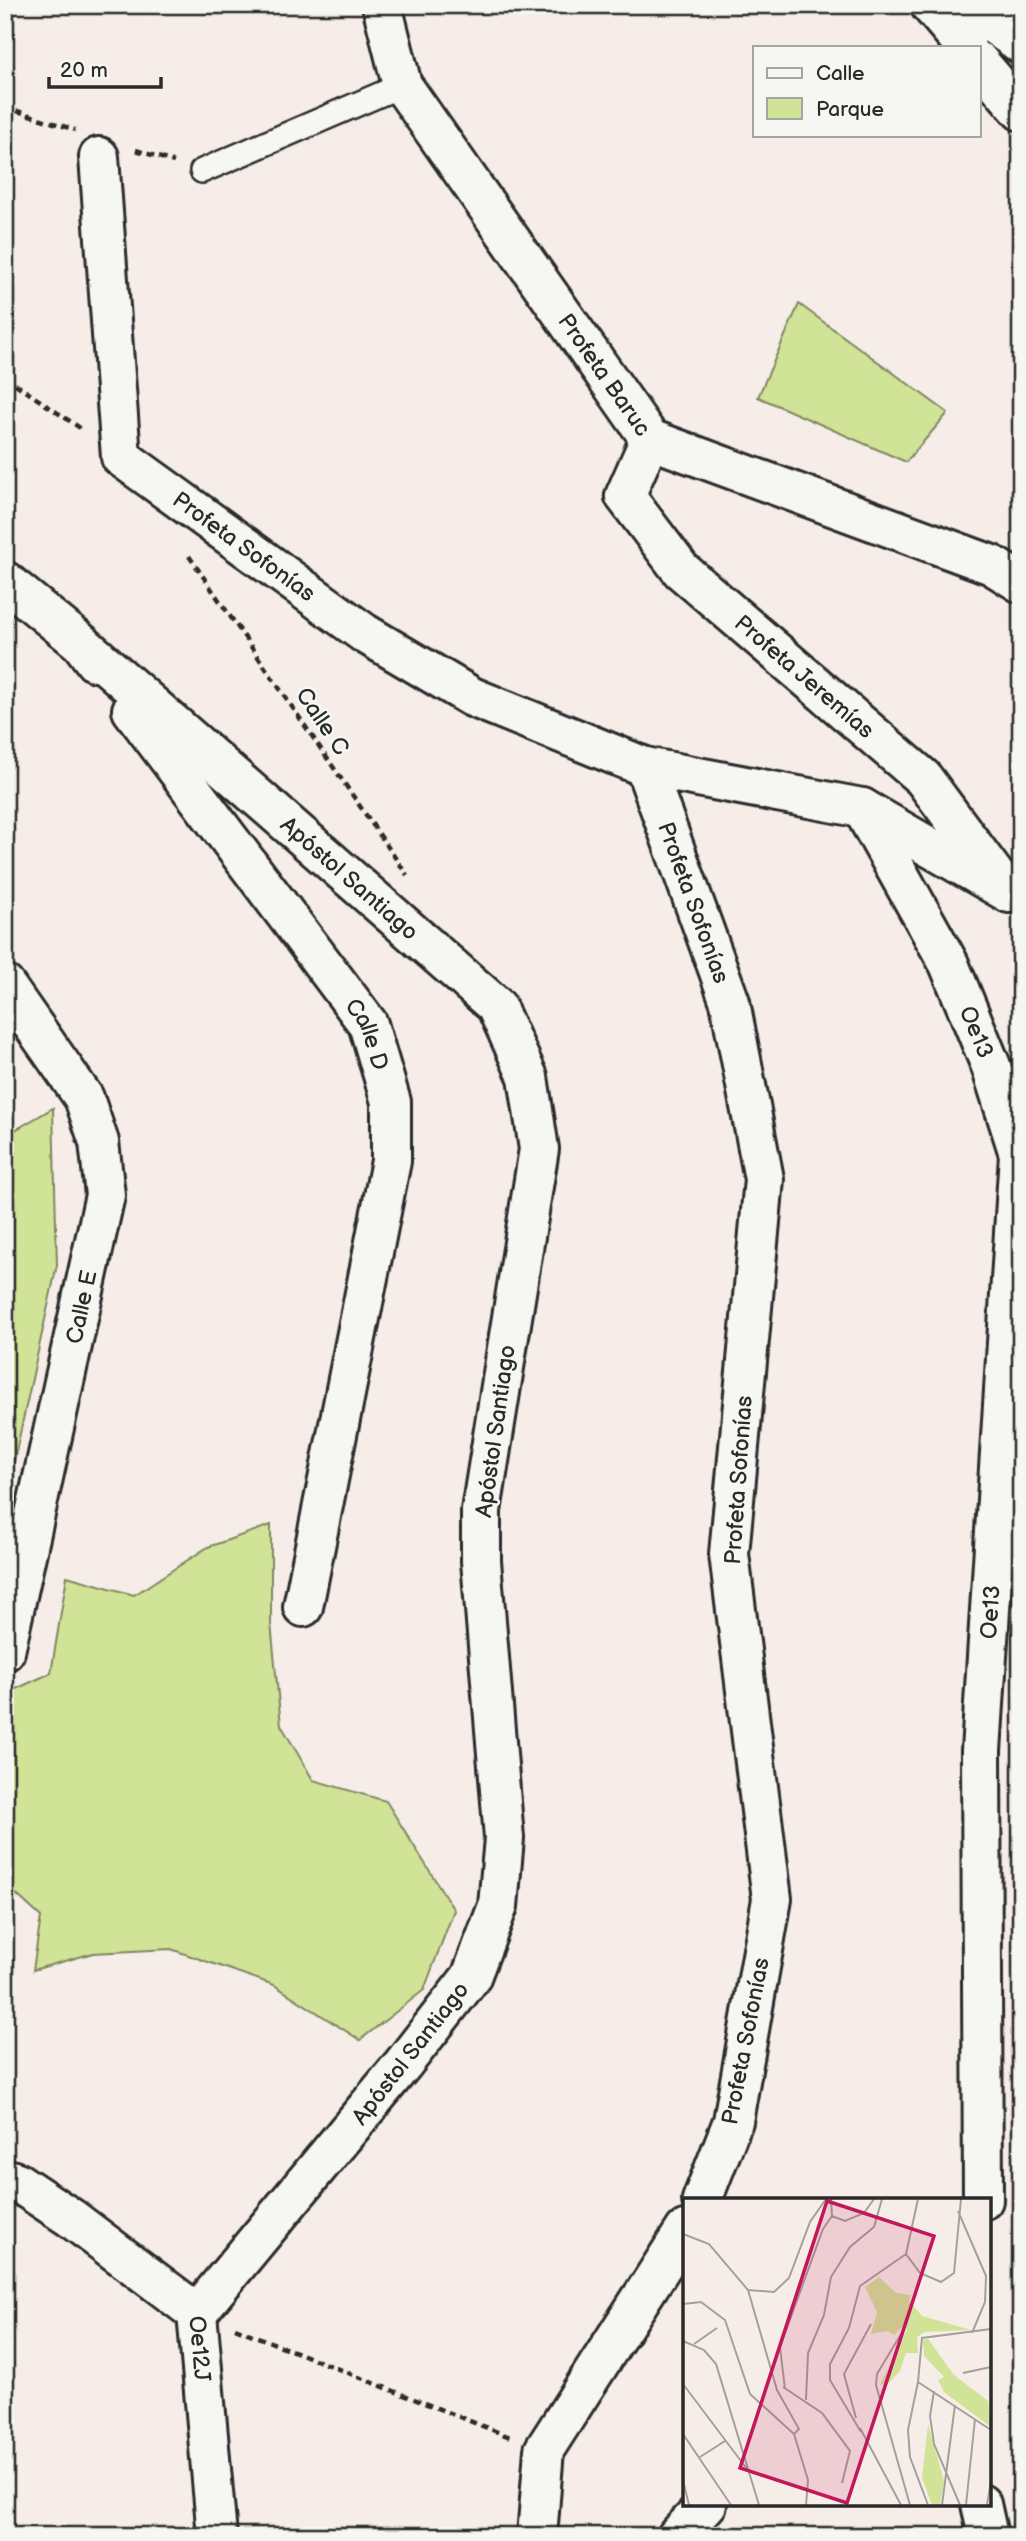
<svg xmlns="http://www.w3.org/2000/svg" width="1026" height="2541" font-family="'Balsamiq Sans',sans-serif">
  <rect width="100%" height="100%" fill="#f6ede8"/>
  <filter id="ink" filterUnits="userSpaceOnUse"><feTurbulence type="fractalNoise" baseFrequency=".0143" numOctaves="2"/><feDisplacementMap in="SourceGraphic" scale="14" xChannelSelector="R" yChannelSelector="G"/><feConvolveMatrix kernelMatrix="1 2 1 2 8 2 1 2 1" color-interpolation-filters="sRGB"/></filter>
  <g filter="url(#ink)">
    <!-- green -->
    <g fill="#d1e397" stroke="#7e8761" stroke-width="2">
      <path d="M799 304 948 413 906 462 758 397Z"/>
      <path d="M53 1108 57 1265 5 1502V1136Z"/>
      <path d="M271 1525V1623L281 1725 313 1780 386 1801 454 1910 424 1990 360 2040 274 1985 171 1949 93 1953 33 1970 41 1917 5 1884V1694L51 1673 67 1576 134 1595 208 1547Z"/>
    </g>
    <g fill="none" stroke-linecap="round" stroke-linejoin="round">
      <!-- lane casing -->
      <g stroke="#2b2b2b" stroke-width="28">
        <path id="lane" d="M202 171 402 85"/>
      </g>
      <!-- street casing -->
      <g stroke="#2b2b2b" stroke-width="44">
        <g id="street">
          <path id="s1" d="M382 5 402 85 650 439 992 565 1021 583"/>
          <path d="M930 5 966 47"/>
          <path d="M966 5 1021 44"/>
          <path d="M979 62 1021 111"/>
          <path id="s2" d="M99 157 121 457 364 633 472 697 645 767 862 808 1009 893"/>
          <path id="s3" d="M650 439 625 496 681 570 923 778 1000 882"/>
          <path d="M5 581 81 643 95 662"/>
          <path id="s4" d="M81 643 496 1006 528 1077 539 1149 481 1511V1561L504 1838 498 1906 471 1977 403 2064 197 2313"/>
          <path id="s5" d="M132 710 368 1024 391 1102V1161L303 1607"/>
          <path id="s6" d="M645 767 730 1002 764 1179 729 1554 772 1899 733 2121 702 2200"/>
          <path id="s7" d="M862 808 949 964 991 1066 1019 1154 981 1751 983 2200"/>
          <path d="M5 985 84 1098 99 1142 105 1195 5 1651"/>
          <path id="s8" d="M5 2178 17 2182 71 2218 197 2313 217 2536"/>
          <path d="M981 2504 988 2536"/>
          <path d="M537 2536 544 2450 685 2230"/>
          <path d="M677 2536 707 2504"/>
        </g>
      </g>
      <!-- path -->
      <g stroke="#2b2b2b" stroke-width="4.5" stroke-dasharray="7 5" stroke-linecap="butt">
        <path d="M5 107 75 130"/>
        <path d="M136 150 174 162"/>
        <path d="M5 377 80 428"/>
        <path d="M189 556 407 875"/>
        <path d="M235 2328 510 2437"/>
      </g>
      <!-- lane -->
      <use href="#lane" stroke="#f6f6f2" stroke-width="23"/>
      <!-- street -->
      <use href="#street" stroke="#f6f6f2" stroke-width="38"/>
    </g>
  </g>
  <g text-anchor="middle" stroke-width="5" stroke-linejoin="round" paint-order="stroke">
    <!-- street labels -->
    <g font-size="23" fill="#2b2b2b" stroke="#f6f6f2">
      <text dy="8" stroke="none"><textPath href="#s1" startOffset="436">Profeta Baruc</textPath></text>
      <text dy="8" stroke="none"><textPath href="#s2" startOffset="453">Profeta Sofonías</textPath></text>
      <text dy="8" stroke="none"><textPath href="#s3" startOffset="318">Profeta Jeremías</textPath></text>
      <text transform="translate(323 721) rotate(56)" y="8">Calle C</text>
      <text dy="8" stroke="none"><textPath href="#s4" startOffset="357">Apóstol Santiago</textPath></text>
      <text dy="8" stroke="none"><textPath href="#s6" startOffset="144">Profeta Sofonías</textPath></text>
      <text dy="8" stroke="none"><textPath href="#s7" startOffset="252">Oe13</textPath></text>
      <text dy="8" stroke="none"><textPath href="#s5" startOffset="402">Calle D</textPath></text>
      <text transform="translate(81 1307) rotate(-78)" y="8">Calle E</text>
      <text transform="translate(495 1431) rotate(-82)" y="8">Apóstol Santiago</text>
      <text transform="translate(738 1480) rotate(-86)" y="8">Profeta Sofonías</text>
      <text transform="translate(990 1612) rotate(-86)" y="8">Oe13</text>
      <text transform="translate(745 2041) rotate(-79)" y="8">Profeta Sofonías</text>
      <text transform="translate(410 2053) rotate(-52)" y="8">Apóstol Santiago</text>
      <text dy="8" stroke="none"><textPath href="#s8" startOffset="271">Oe12J</textPath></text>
    </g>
  </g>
  <!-- overview -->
  <g transform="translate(683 2198)">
    <rect width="308" height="308" fill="#f6ede8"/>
    <path d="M196 79 213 95 228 97 226 103 239 118 288 132 242 134 234 139 235 155H223L217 173 206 185 197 187 224 131 221 127 211 137 205 133 188 136 194 114 182 89ZM245 141 271 177 305 203 308 229 261 194 255 182 261 179 241 158 240 142ZM245 226 261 283 257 307H249L239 280Z" fill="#d1e397"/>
    <path fill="none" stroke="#a59f9c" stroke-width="2" d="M148 1 149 18 162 23 181 15 191 1M235 1 223 56 237 75 258 84 271 75 278 1M275 13 303 78 302 104 289 135M0 36 26 46 65 92 91 94 106 80 127 24 143 1M65 92 94 192 116 231 111 236M0 106 18 104 42 122 67 196 111 236 125 282 123 307M221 131 194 176 193 187 227 307M308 131 239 140 235 184 308 232M0 143 21 152 33 166 76 307M11 146 34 130M280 175 308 169M235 184 225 232 227 259 245 307M0 186 64 271M100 189 139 215 167 253 159 285M102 191 97 149 140 31 149 18M251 193 247 218 251 246 277 307M123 202 125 155 141 117 148 79 167 49 191 29 199 1M173 220 161 176 188 126M177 230 218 307M178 234 147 182V166L166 130 177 88 223 56M0 236 48 307M17 259 42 243M0 282 6 307M259 307 272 207M283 307 292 221M304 307 308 283"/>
    <path fill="#c2185b" fill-opacity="0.15" stroke="#c2185b" stroke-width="3.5" d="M144 3 251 38 164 305 57 270Z"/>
    <rect width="308" height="308" fill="none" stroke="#2b2b2b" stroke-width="3.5"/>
  </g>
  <!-- margin -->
  <rect width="1026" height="2541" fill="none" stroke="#f6f6f2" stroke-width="28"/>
  <rect x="14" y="14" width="998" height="2513" fill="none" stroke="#2b2b2b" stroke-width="2.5" filter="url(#ink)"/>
  <!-- legend -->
  <rect x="753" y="46" width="228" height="91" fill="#f6f6f2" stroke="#a5a5a2" stroke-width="2"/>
  <rect x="767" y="68" width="35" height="10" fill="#f6f6f2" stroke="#a5a5a2" stroke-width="2"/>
  <text x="816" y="80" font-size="21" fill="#2b2b2b">Calle</text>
  <rect x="767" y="98" width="35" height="21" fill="#d1e397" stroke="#a5a5a2" stroke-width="2"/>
  <text x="816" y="116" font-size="21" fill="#2b2b2b">Parque</text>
  <!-- scale -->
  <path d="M49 77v10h112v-10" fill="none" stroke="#2b2b2b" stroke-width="3.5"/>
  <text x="60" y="77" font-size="21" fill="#2b2b2b" stroke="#f6f6f2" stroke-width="5" paint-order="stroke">20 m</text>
</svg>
